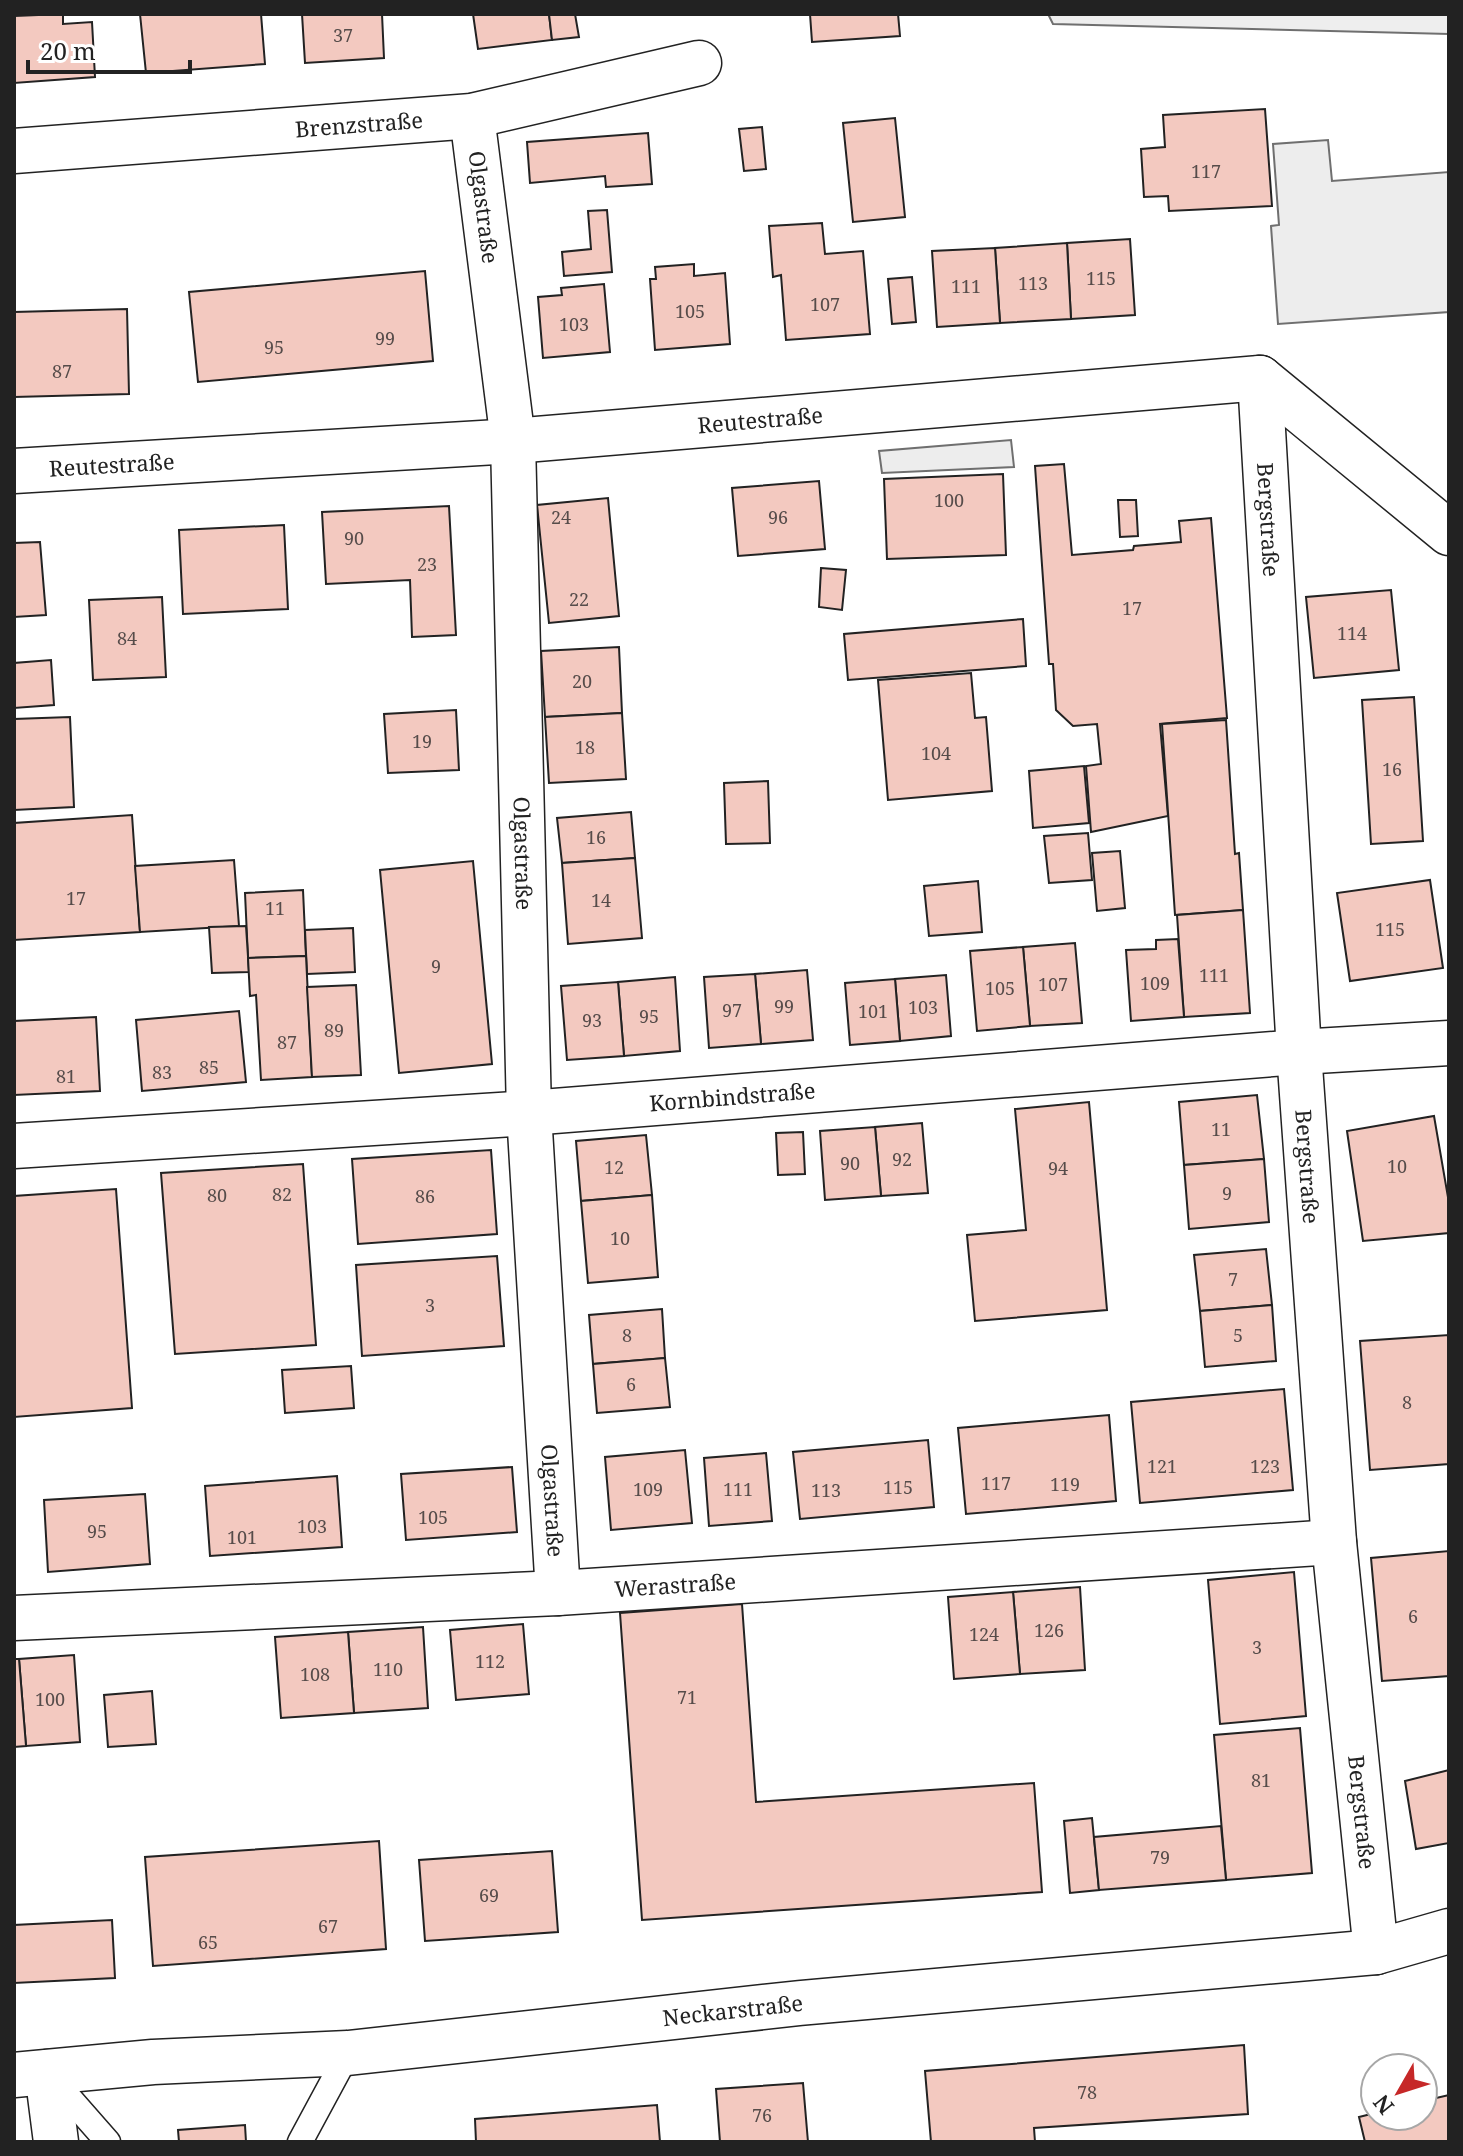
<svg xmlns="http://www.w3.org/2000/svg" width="1463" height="2156" font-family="'Noto Serif',serif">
  <rect width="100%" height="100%" fill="#fff"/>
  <!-- green -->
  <path fill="#eee" stroke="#6f6f6f" stroke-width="2" d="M1048 14H1449V34L1053 24Z"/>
  <!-- parking -->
  <g fill="#ededed" stroke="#6f6f6f" stroke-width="2">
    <path d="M1328 140 1332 181 1449 172V312L1278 324 1271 226 1279 225 1273 144Z"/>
    <path d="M1011 440 1014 467 882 473 879 451Z"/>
  </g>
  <!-- building -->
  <g fill="#f3c9c0" stroke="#222" stroke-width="2">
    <path d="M63 14V24L92 22 95 77 14 83V16Z"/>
    <path d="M140 14H261L265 64 146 73Z"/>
    <path d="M302 14H382L384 58 305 63Z"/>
    <path d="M473 14H549L552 40 478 49Z"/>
    <path d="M549 14H575L579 37 552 40Z"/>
    <path d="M810 14H898L900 36 812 42Z"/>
    <path d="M1265 109 1272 206 1169 211 1168 196 1144 197 1141 149 1165 147 1163 115Z"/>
    <path d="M895 118 905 217 853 222 843 123Z"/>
    <path d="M762 127 766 169 744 171 739 129Z"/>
    <path d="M648 133 652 184 606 187 605 176 530 183 527 142Z"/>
    <path d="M607 210 612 272 564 276 562 252 591 249 588 211Z"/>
    <path d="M822 223 825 254 863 251 870 334 786 340 781 275 773 277 769 226Z"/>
    <path d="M1130 239 1135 315 1071 319 1067 243Z"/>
    <path d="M1067 243 1071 319 1000 323 995 248Z"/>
    <path d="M995 248 1000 323 937 327 932 251Z"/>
    <path d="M694 264V276L725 273 730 344 655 350 650 279H656L655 267Z"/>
    <path d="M425 271 433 361 198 382 189 292Z"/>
    <path d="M912 277 916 322 892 324 888 279Z"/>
    <path d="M604 284 610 352 543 358 538 297 562 295 561 288Z"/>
    <path d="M127 309 129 394 14 397V312Z"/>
    <path d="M1064 464 1072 555 1133 550 1134 546 1181 542 1179 521 1211 518 1227 718 1160 724 1168 816 1091 832 1086 766 1101 764 1097 724 1073 726 1056 710 1053 664H1049L1035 466Z"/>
    <path d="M1003 474 1006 555 887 559 884 479Z"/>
    <path d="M819 481 825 549 738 556 732 488Z"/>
    <path d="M608 498 619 616 549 623 537 505Z"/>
    <path d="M1118 500H1136L1138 536 1120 537Z"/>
    <path d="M449 506 456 635 412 637 410 580 326 584 322 512Z"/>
    <path d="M284 525 288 609 183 614 179 530Z"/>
    <path d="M40 542 46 615 14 617V543Z"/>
    <path d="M821 568 846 570 842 610 819 607Z"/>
    <path d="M1391 590 1399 670 1314 678 1306 597Z"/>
    <path d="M162 597 166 677 93 680 89 600Z"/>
    <path d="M1023 619 1026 666 848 680 844 634Z"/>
    <path d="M619 647 622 713 545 717 541 651Z"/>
    <path d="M51 660 54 705 14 708V663Z"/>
    <path d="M971 673 975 718 986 717 992 791 888 800 878 680Z"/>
    <path d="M1414 697 1423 841 1371 844 1362 700Z"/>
    <path d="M456 710 459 770 388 773 384 714Z"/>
    <path d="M622 713 626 779 549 783 545 717Z"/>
    <path d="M70 717 74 807 14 810V719Z"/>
    <path d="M1226 720 1235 854 1239 853 1243 910 1175 915 1162 724Z"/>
    <path d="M1084 766 1089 823 1033 828 1029 771Z"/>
    <path d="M768 781 770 843 726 844 724 783Z"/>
    <path d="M631 812 635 858 562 863 557 818Z"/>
    <path d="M132 815 140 932 14 940V823Z"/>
    <path d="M1088 833 1092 880 1049 883 1044 836Z"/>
    <path d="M1120 851 1125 908 1097 911 1092 853Z"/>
    <path d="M635 858 642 938 568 944 562 863Z"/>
    <path d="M234 860 239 926 140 932 135 866Z"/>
    <path d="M473 861 492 1064 399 1073 380 870Z"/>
    <path d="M1430 880 1443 968 1350 981 1337 893Z"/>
    <path d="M978 881 982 932 929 936 924 886Z"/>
    <path d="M303 890 306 956 248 958 245 893Z"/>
    <path d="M1243 910 1250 1013 1184 1017 1177 915Z"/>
    <path d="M246 926 249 972 212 973 209 927Z"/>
    <path d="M353 928 355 972 307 974 305 930Z"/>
    <path d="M1178 939 1184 1017 1131 1021 1126 950 1156 949V940Z"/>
    <path d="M1075 943 1082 1023 1030 1026 1023 947Z"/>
    <path d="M1023 947 1030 1026 977 1031 970 951Z"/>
    <path d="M306 956 312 1077 261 1080 256 995 250 996 248 958Z"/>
    <path d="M807 970 813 1040 761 1044 755 974Z"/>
    <path d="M755 974 761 1044 709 1048 704 977Z"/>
    <path d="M946 975 951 1036 900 1041 895 979Z"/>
    <path d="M675 977 680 1051 624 1056 618 982Z"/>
    <path d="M895 979 900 1041 850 1045 845 983Z"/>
    <path d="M618 982 624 1056 567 1060 561 986Z"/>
    <path d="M356 985 361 1075 312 1077 307 987Z"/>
    <path d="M239 1011 246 1082 142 1091 136 1020Z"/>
    <path d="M96 1017 100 1091 14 1095V1021Z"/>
    <path d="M1257 1095 1264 1159 1184 1165 1179 1102Z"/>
    <path d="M1089 1102 1107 1310 975 1321 967 1235 1026 1230 1015 1109Z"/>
    <path d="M1434 1116 1449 1203V1233L1363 1241 1347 1131Z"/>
    <path d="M922 1123 928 1193 881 1196 875 1127Z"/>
    <path d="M875 1127 881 1196 825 1200 820 1131Z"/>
    <path d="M803 1132 805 1174 778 1175 776 1133Z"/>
    <path d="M646 1135 652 1195 581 1201 576 1141Z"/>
    <path d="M491 1150 497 1234 358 1244 352 1159Z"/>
    <path d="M1264 1159 1269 1222 1189 1229 1184 1165Z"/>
    <path d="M303 1164 316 1345 175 1354 161 1173Z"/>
    <path d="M116 1189 132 1408 14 1417V1196Z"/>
    <path d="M652 1195 658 1277 588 1283 581 1201Z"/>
    <path d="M1266 1249 1272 1305 1200 1311 1194 1255Z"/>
    <path d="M497 1256 504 1346 362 1356 356 1265Z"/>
    <path d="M1272 1305 1276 1361 1205 1367 1200 1311Z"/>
    <path d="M662 1309 665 1358 593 1364 589 1315Z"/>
    <path d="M1449 1335V1464L1370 1470 1360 1341Z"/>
    <path d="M665 1358 670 1407 597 1413 593 1364Z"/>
    <path d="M351 1366 354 1408 285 1413 282 1370Z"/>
    <path d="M1284 1389 1293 1490 1140 1503 1131 1402Z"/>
    <path d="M1109 1415 1116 1501 966 1514 958 1428Z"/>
    <path d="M928 1440 934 1507 800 1519 793 1452Z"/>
    <path d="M685 1450 692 1523 611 1530 605 1457Z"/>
    <path d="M766 1453 772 1521 709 1526 704 1458Z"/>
    <path d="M512 1467 517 1532 406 1540 401 1474Z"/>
    <path d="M337 1476 342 1547 210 1556 205 1486Z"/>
    <path d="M145 1494 150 1564 48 1572 44 1500Z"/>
    <path d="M1449 1551V1676L1382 1681 1371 1558Z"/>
    <path d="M1294 1572 1306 1716 1220 1724 1208 1580Z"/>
    <path d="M1080 1587 1085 1670 1020 1674 1013 1592Z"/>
    <path d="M1013 1592 1020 1674 954 1679 948 1597Z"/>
    <path d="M742 1604 756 1802 1034 1783 1042 1892 642 1920 620 1613Z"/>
    <path d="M523 1624 529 1694 456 1700 450 1630Z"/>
    <path d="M423 1627 428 1708 354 1713 348 1632Z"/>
    <path d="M348 1632 354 1713 281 1718 275 1637Z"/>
    <path d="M74 1655 80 1742 26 1746 19 1659Z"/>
    <path d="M14 1659H19L26 1746 14 1747Z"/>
    <path d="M152 1691 156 1744 108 1747 104 1695Z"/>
    <path d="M1300 1728 1312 1873 1226 1880 1214 1735Z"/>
    <path d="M1449 1770V1843L1416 1849 1405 1781Z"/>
    <path d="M1092 1818 1099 1890 1070 1893 1064 1821Z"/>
    <path d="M1221 1826 1226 1880 1099 1890 1094 1837Z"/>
    <path d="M379 1841 386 1949 153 1966 145 1857Z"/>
    <path d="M552 1851 558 1932 425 1941 419 1860Z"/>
    <path d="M112 1920 115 1978 14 1983V1925Z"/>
    <path d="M1244 2045 1248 2114 1034 2128 1035 2142H931L925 2071Z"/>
    <path d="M803 2083 808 2142H720L716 2089Z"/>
    <path d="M1449 2095V2142H1365L1359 2117 1375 2113V2116H1423V2101Z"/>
    <path d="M657 2105 660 2142H476L475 2119Z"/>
    <path d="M245 2125 246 2142H179L178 2130Z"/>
  </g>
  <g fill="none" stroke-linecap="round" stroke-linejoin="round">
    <!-- service casing -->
    <g stroke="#222" stroke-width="27">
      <g id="service">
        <path d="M51 2077 108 2142"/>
        <path d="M300 2142 348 2053"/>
      </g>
    </g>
    <!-- minor casing -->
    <g stroke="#222" stroke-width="47">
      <g id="minor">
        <path id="s1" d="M472 116 513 441 529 1113 558 1593"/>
        <path id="s2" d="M14 151 472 116 699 63"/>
        <path id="s3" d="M1260 378 1299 1052 1334 1542 1376 1952"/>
        <path id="s4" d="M14 471 513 441 1260 378 1449 533"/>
        <path id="s5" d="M14 1146 529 1113 1299 1052 1449 1043"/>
        <path id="s6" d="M14 1618 558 1593 1334 1542"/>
        <path d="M47 2072 56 2142"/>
      </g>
    </g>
    <!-- secondary casing -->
    <g stroke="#222" stroke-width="47">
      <g id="secondary">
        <path id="s7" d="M14 2075 153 2062 348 2053 800 2003 1376 1952 1449 1931"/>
      </g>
    </g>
    <!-- service -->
    <use href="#service" stroke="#fff" stroke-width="24"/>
    <!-- minor -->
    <use href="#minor" stroke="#fff" stroke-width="44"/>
    <!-- secondary -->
    <use href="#secondary" stroke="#fff" stroke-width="44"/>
  </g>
  <g text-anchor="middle" stroke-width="6" stroke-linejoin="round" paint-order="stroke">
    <!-- number labels -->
    <g font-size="18" fill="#564c4a">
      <text x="343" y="42">37</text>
      <text x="1206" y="178">117</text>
      <text x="1101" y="285">115</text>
      <text x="1033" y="290">113</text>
      <text x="966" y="293">111</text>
      <text x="825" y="311">107</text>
      <text x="690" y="318">105</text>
      <text x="574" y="331">103</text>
      <text x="385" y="345">99</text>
      <text x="274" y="354">95</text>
      <text x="62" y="378">87</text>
      <text x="949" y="507">100</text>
      <text x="561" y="524">24</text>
      <text x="778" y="524">96</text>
      <text x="354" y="545">90</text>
      <text x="427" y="571">23</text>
      <text x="579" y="606">22</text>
      <text x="1132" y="615">17</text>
      <text x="1352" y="640">114</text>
      <text x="127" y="645">84</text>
      <text x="582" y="688">20</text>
      <text x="422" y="748">19</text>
      <text x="585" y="754">18</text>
      <text x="936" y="760">104</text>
      <text x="1392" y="776">16</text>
      <text x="596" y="844">16</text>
      <text x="76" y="905">17</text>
      <text x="601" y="907">14</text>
      <text x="275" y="915">11</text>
      <text x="1390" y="936">115</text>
      <text x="436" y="973">9</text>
      <text x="1214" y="982">111</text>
      <text x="1155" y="990">109</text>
      <text x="1053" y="991">107</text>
      <text x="1000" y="995">105</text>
      <text x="784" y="1013">99</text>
      <text x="923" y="1014">103</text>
      <text x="732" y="1017">97</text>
      <text x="873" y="1018">101</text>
      <text x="649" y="1023">95</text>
      <text x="592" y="1027">93</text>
      <text x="334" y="1037">89</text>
      <text x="287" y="1049">87</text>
      <text x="209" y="1074">85</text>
      <text x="162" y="1079">83</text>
      <text x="66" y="1083">81</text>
      <text x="1221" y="1136">11</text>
      <text x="902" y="1166">92</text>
      <text x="850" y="1170">90</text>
      <text x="1397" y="1173">10</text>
      <text x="614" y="1174">12</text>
      <text x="1058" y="1175">94</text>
      <text x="1227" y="1200">9</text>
      <text x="282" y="1201">82</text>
      <text x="217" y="1202">80</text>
      <text x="425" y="1203">86</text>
      <text x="620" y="1245">10</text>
      <text x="1233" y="1286">7</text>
      <text x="430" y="1312">3</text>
      <text x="627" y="1342">8</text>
      <text x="1238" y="1342">5</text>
      <text x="631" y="1391">6</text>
      <text x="1407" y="1409">8</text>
      <text x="1162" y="1473">121</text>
      <text x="1265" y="1473">123</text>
      <text x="996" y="1490">117</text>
      <text x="1065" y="1491">119</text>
      <text x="898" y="1494">115</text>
      <text x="648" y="1496">109</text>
      <text x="738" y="1496">111</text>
      <text x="826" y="1497">113</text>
      <text x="433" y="1524">105</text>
      <text x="312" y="1533">103</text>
      <text x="97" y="1538">95</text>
      <text x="242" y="1544">101</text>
      <text x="1413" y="1623">6</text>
      <text x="1049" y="1637">126</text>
      <text x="984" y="1641">124</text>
      <text x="1257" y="1654">3</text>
      <text x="490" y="1668">112</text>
      <text x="388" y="1676">110</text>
      <text x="315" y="1681">108</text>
      <text x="687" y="1704">71</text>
      <text x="50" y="1706">100</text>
      <text x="1261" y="1787">81</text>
      <text x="1160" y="1864">79</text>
      <text x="489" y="1902">69</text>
      <text x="328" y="1933">67</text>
      <text x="208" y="1949">65</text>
      <text x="1087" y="2099">78</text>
      <text x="762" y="2122">76</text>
    </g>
    <!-- street labels -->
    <g font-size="22" fill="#222" stroke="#fff">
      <text dy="8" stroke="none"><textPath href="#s2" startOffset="346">Brenzstraße</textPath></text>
      <text dy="8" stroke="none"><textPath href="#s1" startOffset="92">Olgastraße</textPath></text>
      <text dy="8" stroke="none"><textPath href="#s4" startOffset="748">Reutestraße</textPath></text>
      <text dy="8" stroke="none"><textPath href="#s4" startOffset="98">Reutestraße</textPath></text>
      <text dy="8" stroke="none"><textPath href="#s3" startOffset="142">Bergstraße</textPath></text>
      <text dy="8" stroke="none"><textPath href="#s1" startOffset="740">Olgastraße</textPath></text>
      <text dy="8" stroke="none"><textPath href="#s5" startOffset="720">Kornbindstraße</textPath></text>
      <text dy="8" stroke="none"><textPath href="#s3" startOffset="790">Bergstraße</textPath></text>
      <text dy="8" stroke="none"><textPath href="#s1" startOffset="1388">Olgastraße</textPath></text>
      <text dy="8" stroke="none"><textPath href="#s6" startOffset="662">Werastraße</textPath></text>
      <text dy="8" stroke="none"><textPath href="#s3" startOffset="1438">Bergstraße</textPath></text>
      <text dy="8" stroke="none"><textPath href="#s7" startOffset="722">Neckarstraße</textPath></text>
    </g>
  </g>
  <!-- border -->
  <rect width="1463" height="2156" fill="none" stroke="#222222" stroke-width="32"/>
  <!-- north arrow -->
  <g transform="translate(1399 2092) rotate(231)"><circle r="38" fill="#ffffff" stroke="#a7a7a7" stroke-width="2"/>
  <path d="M0-6L14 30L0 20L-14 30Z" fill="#c62828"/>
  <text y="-12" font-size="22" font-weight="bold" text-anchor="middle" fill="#222222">N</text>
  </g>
  <!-- scale -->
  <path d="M28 60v12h162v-12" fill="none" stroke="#222222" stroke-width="4"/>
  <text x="40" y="60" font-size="24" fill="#222222" stroke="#ffffff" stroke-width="6" paint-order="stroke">20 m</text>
</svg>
